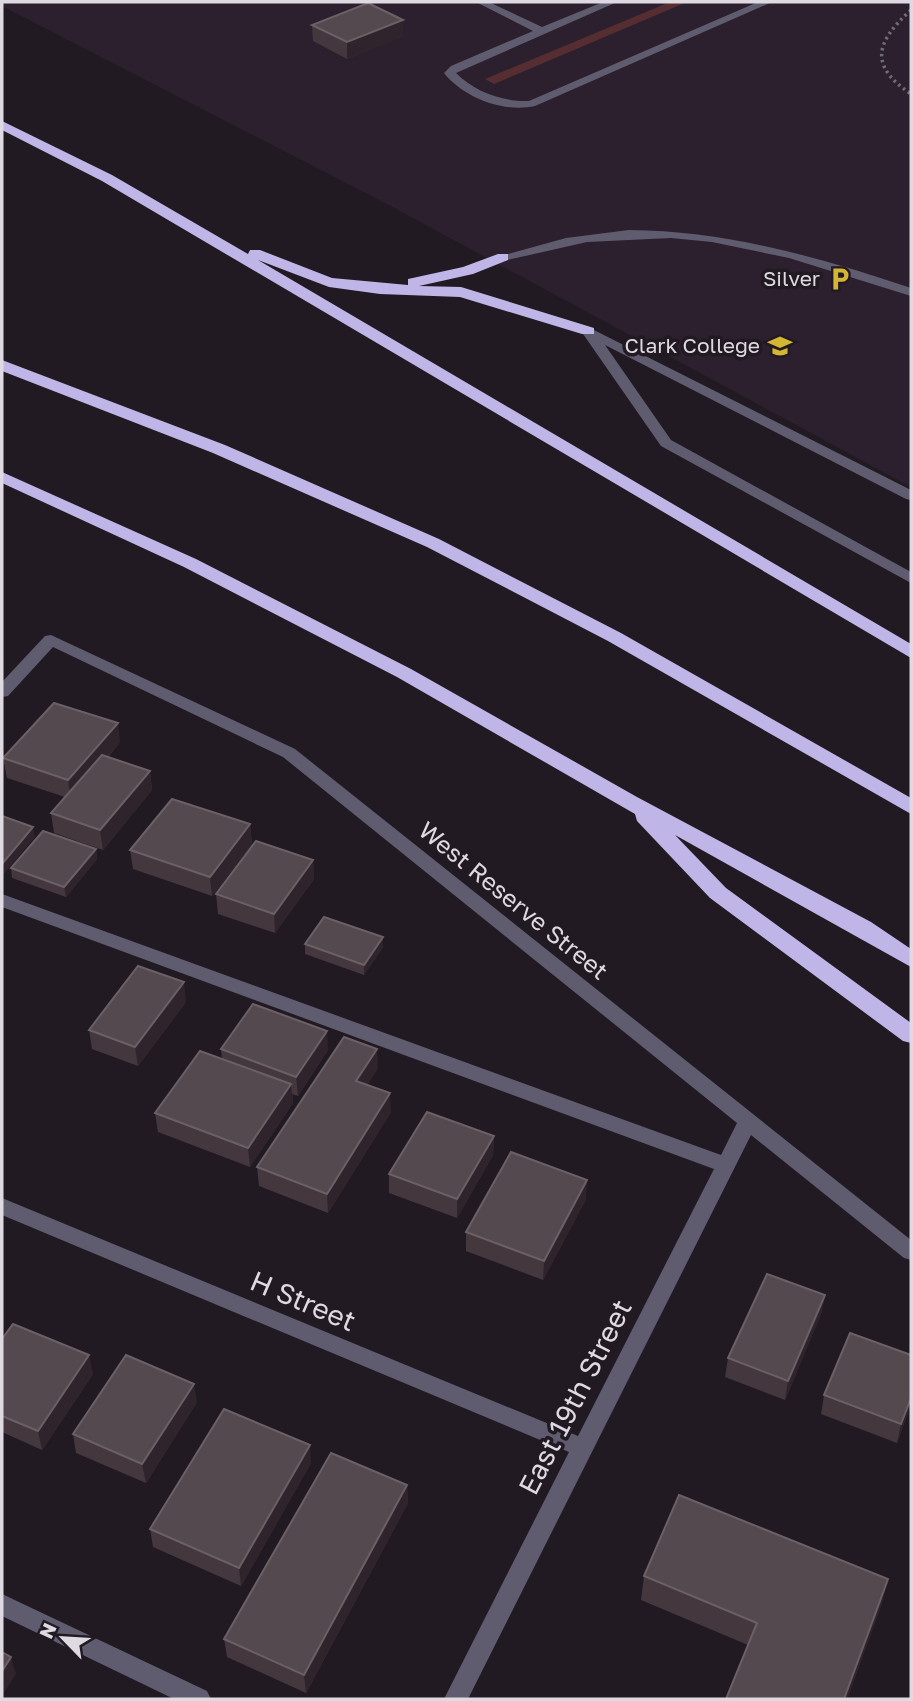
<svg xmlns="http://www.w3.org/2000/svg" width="913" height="1701" font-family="'Golos Text',sans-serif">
  <rect width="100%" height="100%" fill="#221a23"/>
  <!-- built -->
  <path fill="#2c202e" d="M2 2H911V487L387 204 2 6Z"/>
  <!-- green -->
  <path fill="#562e32" d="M670 2H687L494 84 485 79Z"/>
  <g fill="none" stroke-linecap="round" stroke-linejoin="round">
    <!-- path -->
    <path stroke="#706a72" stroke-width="3.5" stroke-dasharray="2.5 3.5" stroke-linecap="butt" d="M911 10C876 42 868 65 911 94"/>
    <!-- minor -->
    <g fill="#605c70" fill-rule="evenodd">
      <path d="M476 2H489L542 27 603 2H617L456 73C475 92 503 102 529 101L758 2H772L535 106C504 113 464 98 444 73L451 66 533 31Z"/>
      <path d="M629 230C728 231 818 257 911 288V296L789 258 712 242 671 238 587 242 503 261 497 257 566 238Z"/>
      <path d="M588 327 911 490V500L906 499 605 345 671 440 911 572V583L661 446 581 331Z"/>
      <path d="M51 635 295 749 911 1240V1260L904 1258 751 1135 468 1699H444L569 1452 2 1215V1198L578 1436 714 1169 2 907V894L721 1155 737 1123 283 757 53 647 8 696 2 697V682L45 636Z"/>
      <path d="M2 1594 207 1691 211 1699H174L2 1616Z"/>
    </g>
    <!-- highway -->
    <g fill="#bfb5e6" fill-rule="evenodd">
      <path d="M2 121 112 175 248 254 250 250H260L332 278 408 285V279L463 267 498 254H508V260L473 274 419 286 461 287 594 328V334H582L460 297 380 294 329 287 258 260 911 644V658L102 181 2 130Z"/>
      <path d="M2 360 225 445 439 539 621 633 911 798V814L608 641 427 547 213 453 2 371Z"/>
      <path d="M2 472 196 559 411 669 637 797 871 922 911 949V967L675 835 726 888 911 1023V1043L903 1041 710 898 637 821 635 814 397 677 184 567 2 483Z"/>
    </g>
  </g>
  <!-- wall -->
  <g fill="#44373d">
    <path d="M403 20V36L347 59 313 41 312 25Z"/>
    <path d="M120 742 108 757 150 771 152 790 103 850 54 833 51 813 65 797 7 778 3 758Z"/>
    <path d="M250 824 252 844 212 896 133 869 130 850Z"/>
    <path d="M96 849 97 859 66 897 12 878 11 868Z"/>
    <path d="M313 860 314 879 275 933 218 914 216 894Z"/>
    <path d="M305 944 383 947 364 975 305 954Z"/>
    <path d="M186 1002 138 1066 92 1049 89 1030Z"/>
    <path d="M221 1049 328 1050 298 1096 292 1094 293 1103 250 1167 158 1132 155 1113 222 1059Z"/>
    <path d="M378 1068 367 1085 391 1112 328 1213 259 1186 257 1167Z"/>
    <path d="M494 1136 493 1155 457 1218 389 1193V1174Z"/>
    <path d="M586 1199 543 1280 466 1251V1232Z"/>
    <path d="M825 1295 821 1314 785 1400 725 1377 728 1358Z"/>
    <path d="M2 1339 93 1374 42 1450 2 1432Z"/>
    <path d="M824 1395 911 1404 897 1443 821 1414Z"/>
    <path d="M197 1402 146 1483 76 1453 73 1434Z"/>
    <path d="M311 1463 241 1586 153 1547 150 1529Z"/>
    <path d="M407 1485 408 1503 306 1693 227 1657 224 1639Z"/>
    <path d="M644 1576 882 1603 847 1699H726L748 1645 641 1600Z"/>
  </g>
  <!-- shaded-wall -->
  <g fill="#2f242b">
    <path d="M403 20V36L347 59V42Z"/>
    <path d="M118 723 120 742 71 799 68 780Z"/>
    <path d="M150 771 152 790 103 850 100 830Z"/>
    <path d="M250 824 252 844 212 896 210 877Z"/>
    <path d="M33 827 35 837 2 876V864Z"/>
    <path d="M96 849 97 859 66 897 64 887Z"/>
    <path d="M313 860 314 879 275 933 274 914Z"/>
    <path d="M383 937V947L364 975V965Z"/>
    <path d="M184 982 186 1002 138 1066 135 1047Z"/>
    <path d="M327 1031 328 1050 298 1096 296 1077Z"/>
    <path d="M377 1049 378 1068 357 1100 356 1081Z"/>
    <path d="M291 1084 293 1103 250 1167 248 1148Z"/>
    <path d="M390 1093 391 1112 328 1213 327 1194Z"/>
    <path d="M494 1136 493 1155 457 1218V1199Z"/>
    <path d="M587 1180 586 1199 543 1280 544 1261Z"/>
    <path d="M825 1295 821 1314 785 1400 788 1381Z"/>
    <path d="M89 1355 93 1374 42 1450 38 1431Z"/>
    <path d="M194 1384 197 1402 146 1483 142 1464Z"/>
    <path d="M911 1398V1404L897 1443 901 1424Z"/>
    <path d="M310 1445 311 1463 241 1586 239 1568Z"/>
    <path d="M407 1485 408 1503 306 1693 304 1675Z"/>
    <path d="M888 1579 882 1603 847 1699H844Z"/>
    <path d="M11 1657 16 1674 2 1696V1671Z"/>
  </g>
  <!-- building -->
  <g fill="#54494f" stroke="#6a6066" stroke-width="2">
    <path d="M368 3 403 20 347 42 312 25Z"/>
    <path d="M54 703 118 723 68 780 3 758Z"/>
    <path d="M102 755 150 771 100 830 51 813Z"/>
    <path d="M172 799 250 824 210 877 130 850Z"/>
    <path d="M2 816 33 827 2 864Z"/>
    <path d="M43 831 96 849 64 887 11 868Z"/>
    <path d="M256 841 313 860 274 914 216 894Z"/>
    <path d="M324 917 383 937 364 965 305 944Z"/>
    <path d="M138 966 184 982 135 1047 89 1030Z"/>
    <path d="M253 1004 327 1031 296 1077 221 1049Z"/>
    <path d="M344 1037 377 1049 356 1081 390 1093 327 1194 257 1167Z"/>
    <path d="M200 1051 291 1084 248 1148 155 1113Z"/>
    <path d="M427 1112 494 1136 457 1199 389 1174Z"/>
    <path d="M511 1152 587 1180 544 1261 466 1232Z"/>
    <path d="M767 1274 825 1295 788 1381 728 1358Z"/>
    <path d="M13 1324 89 1355 38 1431 2 1416V1339Z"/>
    <path d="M850 1333 911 1355V1398L901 1424 824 1395Z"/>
    <path d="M126 1355 194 1384 142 1464 73 1434Z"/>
    <path d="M224 1409 310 1445 239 1568 150 1529Z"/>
    <path d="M331 1453 407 1485 304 1675 224 1639Z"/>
    <path d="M679 1495 888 1579 844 1699H726L757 1623 644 1576Z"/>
    <path d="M2 1652 11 1657 2 1671Z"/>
  </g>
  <!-- icons -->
  <defs>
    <g id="parking-bare" transform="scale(1.89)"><path d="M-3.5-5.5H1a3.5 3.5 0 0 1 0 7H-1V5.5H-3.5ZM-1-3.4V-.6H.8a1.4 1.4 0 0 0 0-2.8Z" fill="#d5b534" stroke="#221a23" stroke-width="2.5" paint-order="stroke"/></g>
    <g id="university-bare" transform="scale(1.89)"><path d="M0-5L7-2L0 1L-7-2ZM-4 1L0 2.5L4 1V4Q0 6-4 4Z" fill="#d5b534" stroke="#221a23" stroke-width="2.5" paint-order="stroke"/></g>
  </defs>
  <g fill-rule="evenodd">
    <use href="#parking-bare" x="840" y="279"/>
    <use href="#university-bare" x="780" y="346"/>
  </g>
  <g text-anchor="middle" stroke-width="7" stroke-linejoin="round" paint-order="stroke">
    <!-- far-poi labels -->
    <g font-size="21" fill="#dfdae1" stroke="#221a23" text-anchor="end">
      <text x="820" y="286">Silver</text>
      <text x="760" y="353">Clark College</text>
    </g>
    <!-- street labels -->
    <g font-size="24" fill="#dfdae1" stroke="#221a23">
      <text transform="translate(513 901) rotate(39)" y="8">West Reserve Street</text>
    </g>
    <!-- near-street labels -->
    <g font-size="28" fill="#dfdae1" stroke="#221a23">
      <text transform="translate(303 1301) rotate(23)" y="10">H Street</text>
      <text transform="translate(575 1397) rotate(-63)" y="10">East 19th Street</text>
    </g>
  </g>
  <!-- border -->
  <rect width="913" height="1701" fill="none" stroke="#dfdae1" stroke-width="7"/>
  <!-- north arrow -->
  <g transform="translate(63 1638) rotate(295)" stroke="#221a23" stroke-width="5" paint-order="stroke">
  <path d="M0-5L12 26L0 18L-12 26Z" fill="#dfdae1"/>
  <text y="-10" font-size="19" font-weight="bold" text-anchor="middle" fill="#dfdae1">N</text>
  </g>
</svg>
